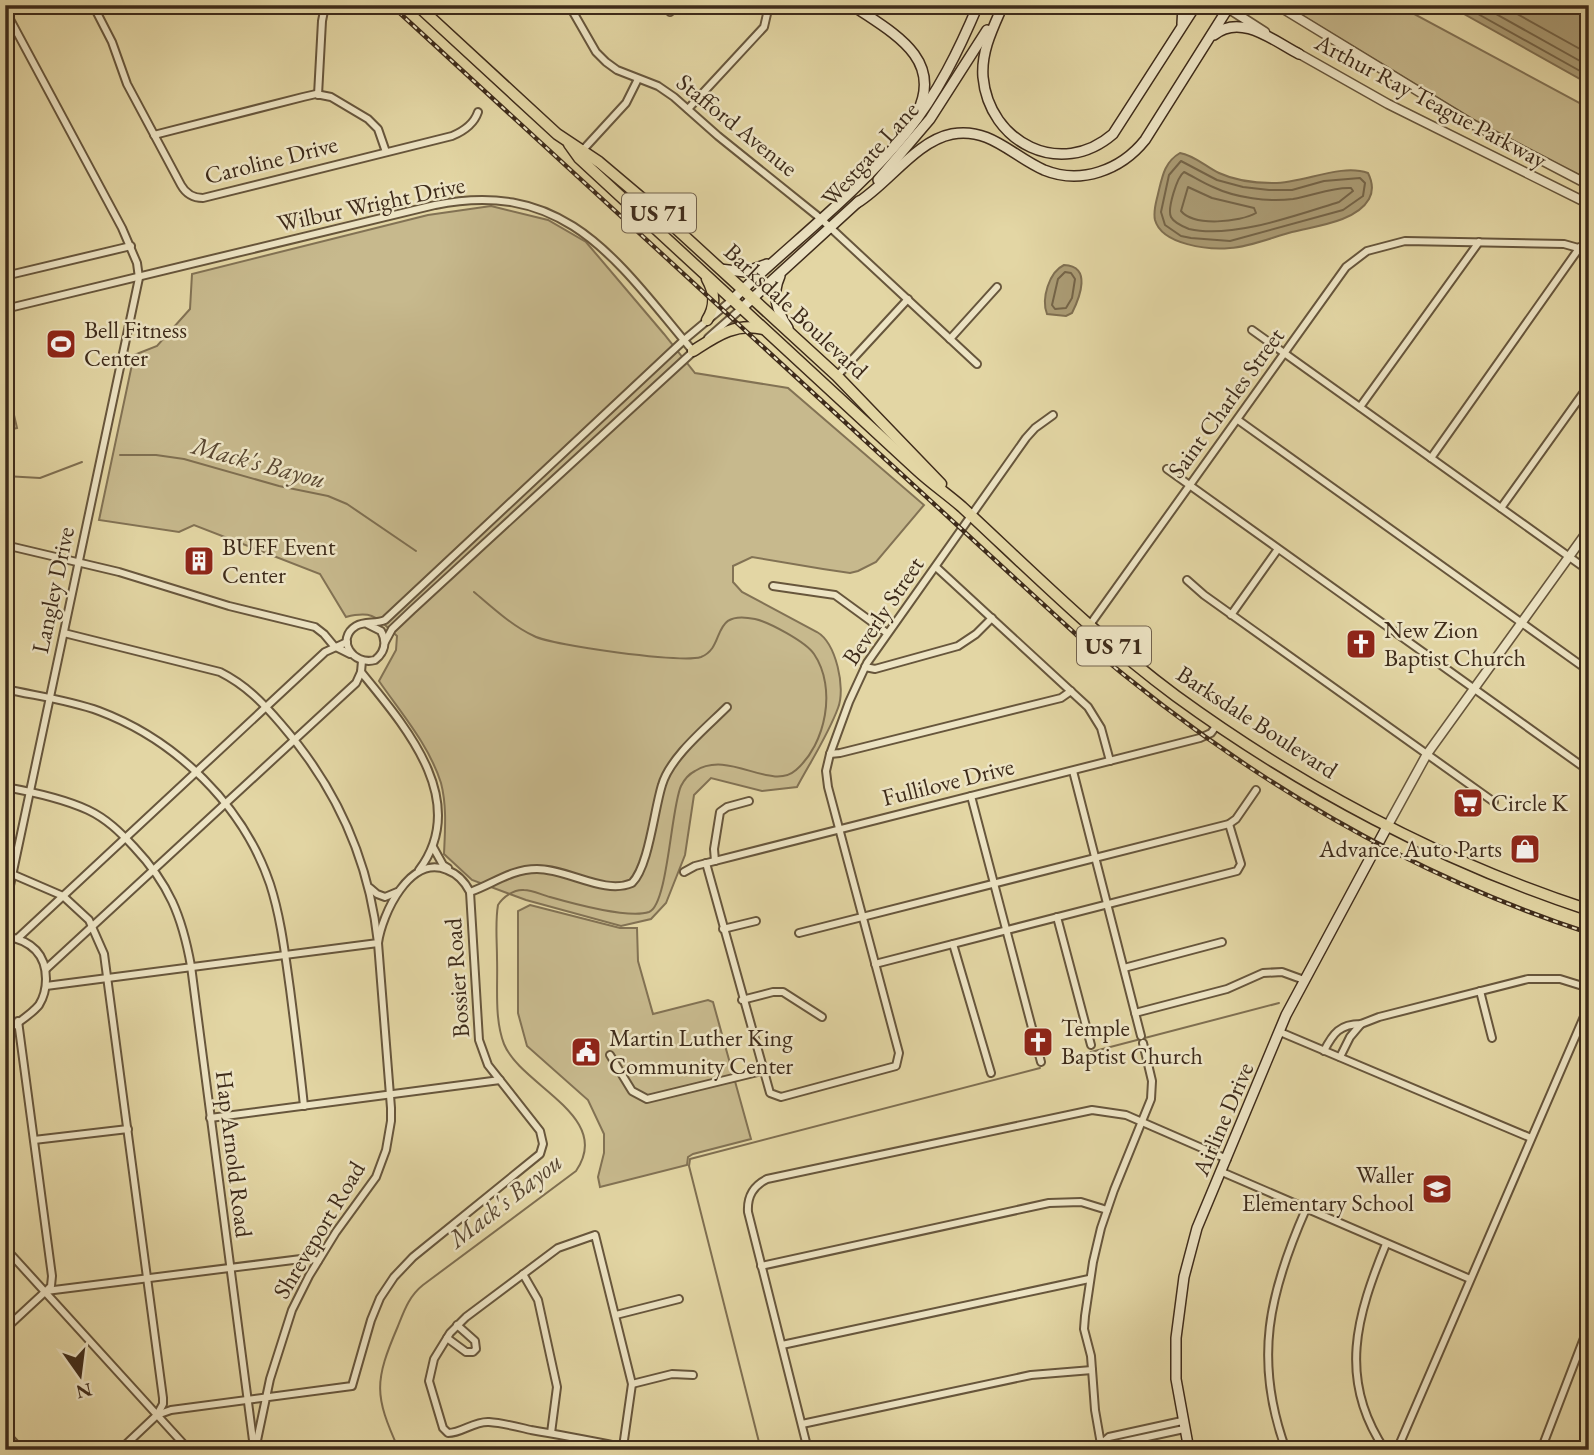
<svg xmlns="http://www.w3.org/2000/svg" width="1594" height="1455" font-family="'EB Garamond',serif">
  <rect width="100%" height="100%" fill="#e3d6a4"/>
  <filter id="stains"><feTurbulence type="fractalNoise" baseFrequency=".00286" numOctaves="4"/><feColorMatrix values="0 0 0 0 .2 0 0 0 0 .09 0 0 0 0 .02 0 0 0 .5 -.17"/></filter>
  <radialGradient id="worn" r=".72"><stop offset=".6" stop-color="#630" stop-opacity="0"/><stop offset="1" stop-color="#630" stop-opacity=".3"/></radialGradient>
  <!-- green -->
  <g fill="#c7b98d" stroke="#827254" stroke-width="2">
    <path d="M1285 5H1405L1414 14 1589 108V180L1492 131Z"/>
    <path d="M491 206 548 220 586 242 664 334 695 373 788 388 924 505 876 562 858 571 850 573 823 569 752 557 733 566V582L742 592 817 632C836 643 846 688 838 708 828 735 811 761 797 787L762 791 711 778 694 795 685 855 666 903 651 919 621 926 526 900 472 880 444 854C445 831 447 806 441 783 429 745 401 713 379 681L396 650 397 636C377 618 374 610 346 617L320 574 194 525 179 532 99 520 134 355 157 346 190 309 192 274 428 215Z"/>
    <path d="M5 376 17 428 5 431Z"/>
    <path d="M530 905 620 928H637L638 961 653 1014 708 1000 713 1002 751 1139 693 1154 688 1157 687 1165 600 1187 598 1177 604 1153V1134L588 1100 527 1046 518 1013V911Z"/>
  </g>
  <!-- water -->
  <g fill="#ab9c75" stroke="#7f6f51" stroke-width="2">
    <path d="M1448 5H1589V84Z"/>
    <path d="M1180 153C1194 155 1206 167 1219 173 1234 180 1254 183 1272 183 1302 184 1340 163 1368 173 1372 181 1374 190 1369 199 1356 222 1315 226 1292 232 1273 237 1250 247 1230 248 1209 250 1162 245 1155 220 1153 211 1156 203 1158 194 1162 178 1164 162 1180 153Z"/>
    <path d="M1064 265C1092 266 1080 297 1072 313L1066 316 1047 314C1041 299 1049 272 1064 265Z"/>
  </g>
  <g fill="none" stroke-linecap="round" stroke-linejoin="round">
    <!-- shore -->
    <g stroke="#746448" stroke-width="2">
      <path d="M1462 5 1589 76"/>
      <path d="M1480 5 1589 66"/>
      <path d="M1501 5 1589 54"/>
      <path d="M1181 161 1217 180 1243 187 1269 190H1292L1324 181 1360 178 1365 183 1363 196 1343 210 1230 241 1191 238 1181 236 1165 225 1161 212 1169 175Z"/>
      <path d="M1184 172C1194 177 1203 183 1213 187 1236 198 1268 202 1293 199 1313 196 1331 187 1351 188L1353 191 1339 202C1297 215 1232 239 1189 229 1184 227 1174 223 1171 217 1167 209 1177 177 1184 172Z"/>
      <path d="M1188 187 1212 198 1254 208 1256 213C1240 222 1194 227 1181 211Z"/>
      <path d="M1065 272 1071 273 1075 279 1072 298 1066 308 1055 309 1052 305 1058 279Z"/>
    </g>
    <!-- stream -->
    <g stroke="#7f6f51" stroke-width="2">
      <path d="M120 455H156L184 459 279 486 328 496 347 504 416 551"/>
      <path d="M5 476 40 478 82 462"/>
      <path d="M1068 1058 1279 1003"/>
      <path d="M399 1450C374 1395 374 1382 398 1326 404 1311 409 1296 423 1285L576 1171C614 1116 521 1086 504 1044 494 1018 498 986 497 958 497 941 495 922 498 905 503 897 514 889 524 890 532 890 542 895 550 897 571 903 628 919 649 912 668 905 671 807 681 786 684 780 689 774 695 771 729 749 771 792 796 770 826 744 837 688 814 654 806 642 769 622 755 619 709 609 727 647 701 657 682 663 553 646 534 636 512 626 492 607 474 592"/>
      <path d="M761 1450 689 1166 690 1159 1040 1068"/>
    </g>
    <!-- minor casing -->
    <g stroke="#67563c" stroke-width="10">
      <g id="minor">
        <path d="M93 5 112 42 127 84 181 185C186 194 193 198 203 198L452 136C464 131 474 124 478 112"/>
        <path d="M569 5 596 52 606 62 617 70 658 86 674 97 718 136 820 218 977 364"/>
        <path d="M5 10 122 228 137 263 139 278 5 909"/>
        <path d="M670 12 678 5"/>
        <path d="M318 95 322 21 324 11 328 5"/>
        <path d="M688 109 764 27 767 14 764 5"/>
        <path d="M154 135 303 97 316 94 331 97 368 119 378 129 386 152"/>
        <path d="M581 152 626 103 638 79"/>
        <path d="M5 276 131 246"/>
        <path d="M5 286 10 308"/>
        <path d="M5 309 435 205C566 178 618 262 693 351"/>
        <path d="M1252 330 1589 571"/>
        <path d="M708 338 742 308"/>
        <path d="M950 339 997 287"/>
        <path d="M837 376 908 299"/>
        <path d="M1360 407 1479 242"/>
        <path d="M1238 420 1589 671"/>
        <path d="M1431 458 1580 247"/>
        <path d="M1167 469 1589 771"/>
        <path d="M1501 508 1589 385"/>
        <path d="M5 545 119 572 229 606 315 627 324 634 334 646 350 654"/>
        <path d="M936 567 1088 707 1101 728 1110 761"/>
        <path d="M1187 580 1204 595 1494 802"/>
        <path d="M773 586 835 595 887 633"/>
        <path d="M1231 615 1278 549"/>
        <path d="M367 624 381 631C387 642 385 652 375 660 353 666 335 639 356 626 365 621 376 624 385 620L684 340 733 299"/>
        <path d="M1089 626 1346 267 1367 251 1405 241 1564 244 1589 251"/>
        <path d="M385 642 392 629 412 610 695 350"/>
        <path d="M865 667 875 669 958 646 976 634 992 618"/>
        <path d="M361 672C405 726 471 801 419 870"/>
        <path d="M5 689C36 696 69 700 99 711 176 740 243 805 270 884 281 918 285 954 290 989 295 1028 300 1067 304 1106"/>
        <path d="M830 754 840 753 1061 698 1071 691"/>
        <path d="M1073 771 1141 1036"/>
        <path d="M5 787C33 792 62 798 88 810 107 819 120 832 134 847 169 884 182 916 191 966L254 1448"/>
        <path d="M971 796 1041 1062"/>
        <path d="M433 847 443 865 448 868"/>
        <path d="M715 861 714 849 720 812 727 807 749 801"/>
        <path d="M706 863 770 1093 781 1097 896 1066 899 1053 828 787 826 771 830 754 849 702 867 663 1026 438 1035 428 1053 415"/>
        <path d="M5 871 63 896 89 920 104 954 163 1398V1404L157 1415"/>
        <path d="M684 872 695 866 1200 738 1211 733 1217 725"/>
        <path d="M370 888 377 894 385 897 397 892"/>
        <path d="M470 892C493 884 511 869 537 869 568 869 604 895 632 883 649 866 654 810 662 785 670 757 707 727 727 707"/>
        <path d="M1057 917 1091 1045"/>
        <path d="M723 929 756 921"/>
        <path d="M799 933 1229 824 1236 819 1256 790"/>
        <path d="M5 936C29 940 46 952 46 979 46 987 44 997 39 1005 30 1016 16 1023 5 1033"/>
        <path d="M18 938 325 652 347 642"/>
        <path d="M953 944 991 1073"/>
        <path d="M875 964 1237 871 1241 864 1229 824"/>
        <path d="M1124 968 1222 942"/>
        <path d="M46 969 356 683 361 672 362 661"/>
        <path d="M46 986 378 943C369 859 337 788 281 724 263 703 246 685 220 672L64 633"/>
        <path d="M1480 991 1492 1038"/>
        <path d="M742 1000 773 992H783L822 1017"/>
        <path d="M1135 1013 1227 989 1263 973 1282 972 1304 980"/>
        <path d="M18 1021 52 1276 51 1286 46 1291"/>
        <path d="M1280 1032 1531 1138"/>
        <path d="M1324 1051C1333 1033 1340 1024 1361 1024L1379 1017 1528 979H1560L1589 988"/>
        <path d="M610 1055 632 1091 647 1099 762 1071"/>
        <path d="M1340 1057 1350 1037 1361 1024"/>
        <path d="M210 1118 500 1080"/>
        <path d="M34 1140 128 1129"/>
        <path d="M1222 1172 1470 1279"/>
        <path d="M5 1248 189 1450"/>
        <path d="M761 1266 1049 1203 1081 1202 1107 1210"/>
        <path d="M523 1274 538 1300 557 1387 551 1433"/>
        <path d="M616 1315 679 1299"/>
        <path d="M5 1329 46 1291 309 1258 318 1261"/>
        <path d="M447 1338 466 1352H473L476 1349 475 1341 457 1325"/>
        <path d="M782 1345 1089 1279"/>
        <path d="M632 1384 672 1374 693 1375"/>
        <path d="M802 1424 1031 1375 1092 1370"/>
        <path d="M5 1433 21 1450"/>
        <path d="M1101 1444 1109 1437 1182 1421"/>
        <path d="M120 1450 157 1415 171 1410 352 1386 371 1320 380 1298 394 1277 413 1257 540 1154 543 1144 540 1131 488 1065 479 1040 470 892C465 882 458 874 447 870 410 854 382 914 378 943L391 1108V1121L386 1150 376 1177 336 1232 309 1276 292 1310 270 1379 255 1450"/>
        <path d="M622 1450 623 1447 632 1384 595 1235 558 1248 466 1317 450 1333 434 1359 429 1381 443 1428 448 1433C462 1433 474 1421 489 1422 503 1423 518 1427 531 1430 567 1436 602 1443 638 1450"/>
        <path d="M680 1450 696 1447 709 1450"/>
        <path d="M808 1450 748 1212C747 1196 753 1186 767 1179L1092 1110 1126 1115 1227 1159"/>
        <path d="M1072 1450 1101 1444 1110 1445 1184 1429"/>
        <path d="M1102 1450 1095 1410 1091 1356 1084 1329 1085 1316 1093 1262 1101 1228 1114 1190 1151 1099 1152 1081 1143 1043"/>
        <path d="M1286 1450C1253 1360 1269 1293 1306 1209"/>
        <path d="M1385 1450C1337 1379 1357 1315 1386 1244"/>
        <path d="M1397 1450 1589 1005"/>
        <path d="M1541 1450 1589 1325"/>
      </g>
    </g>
    <!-- tertiary casing -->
    <g stroke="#67563c" stroke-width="11">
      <g id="tertiary">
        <path d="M1223 5 1265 32"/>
        <path d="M1277 5 1472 124 1589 185"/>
        <path d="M1296 52 1388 104 1589 204"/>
        <path d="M1388 825 1427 754 1589 529"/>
      </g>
    </g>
    <!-- secondary casing -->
    <g stroke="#3e2b1a" stroke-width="12">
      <g id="secondary">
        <path d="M852 5C889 31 945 57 917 113"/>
        <path d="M893 5 921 9 939 5"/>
        <path d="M1003 5C993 28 981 51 983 77 989 143 1061 179 1113 134L1196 5"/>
        <path d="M1182 24 1183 5"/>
        <path d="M1214 35C1241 13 1274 41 1299 54"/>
        <path d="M878 180 930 119 987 30"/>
        <path d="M857 203C888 184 916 141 952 134 990 127 1012 156 1044 170 1081 185 1121 170 1145 140L1230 5"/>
        <path d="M720 269 745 272 767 264"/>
        <path d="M780 276C771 296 777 311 788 328"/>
        <path d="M733 299C790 244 857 194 907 132 938 93 959 50 978 5"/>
        <path d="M742 308 859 201"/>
        <path d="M1189 1450 1176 1379V1338L1184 1277 1197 1228 1286 1015 1388 825"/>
      </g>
    </g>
    <!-- primary casing -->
    <g stroke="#3e2b1a" stroke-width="13">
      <g id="primary">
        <path d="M417 5 557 134 599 162 657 211 837 376 941 484"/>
        <path d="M569 144 579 158 917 470C931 483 947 494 962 507 1032 572 1099 639 1176 696 1301 787 1442 862 1589 910"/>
        <path d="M707 279C715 293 716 306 707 320"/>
        <path d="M693 351C715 337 735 322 763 329"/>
      </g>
    </g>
    <!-- minor -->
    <use href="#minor" stroke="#ede4c4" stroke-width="6"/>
    <!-- tertiary -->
    <use href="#tertiary" stroke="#ede4c4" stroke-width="8"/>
    <!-- secondary -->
    <use href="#secondary" stroke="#ede4c4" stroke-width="9"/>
    <!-- primary -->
    <use href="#primary" stroke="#e3d6a4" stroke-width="10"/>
    <!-- rail casing -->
    <g stroke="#3e2b1a" stroke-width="4.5">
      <path id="rail" d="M391 5 1081 639C1232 769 1398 871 1589 933"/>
    </g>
    <!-- rail -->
    <use href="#rail" stroke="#ede4c4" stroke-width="2" stroke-dasharray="5" stroke-linecap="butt"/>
  </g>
  <!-- icons -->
  <defs>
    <g id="stadium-square" transform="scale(1.575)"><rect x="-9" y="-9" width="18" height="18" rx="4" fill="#8f2418" stroke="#ede4c4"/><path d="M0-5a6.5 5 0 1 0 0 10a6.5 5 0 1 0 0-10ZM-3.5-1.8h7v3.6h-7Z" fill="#fff"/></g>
    <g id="building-square" transform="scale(1.575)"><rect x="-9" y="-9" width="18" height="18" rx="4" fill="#8f2418" stroke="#ede4c4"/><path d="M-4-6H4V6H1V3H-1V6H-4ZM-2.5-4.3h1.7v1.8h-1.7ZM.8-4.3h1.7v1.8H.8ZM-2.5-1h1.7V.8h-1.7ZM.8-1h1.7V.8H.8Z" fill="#fff"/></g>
    <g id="church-square" transform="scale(1.575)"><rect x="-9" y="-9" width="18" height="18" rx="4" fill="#8f2418" stroke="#ede4c4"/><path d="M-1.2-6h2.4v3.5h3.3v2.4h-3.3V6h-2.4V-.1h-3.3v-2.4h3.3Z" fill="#fff"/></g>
    <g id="supermarket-square" transform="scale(1.575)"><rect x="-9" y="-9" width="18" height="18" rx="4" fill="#8f2418" stroke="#ede4c4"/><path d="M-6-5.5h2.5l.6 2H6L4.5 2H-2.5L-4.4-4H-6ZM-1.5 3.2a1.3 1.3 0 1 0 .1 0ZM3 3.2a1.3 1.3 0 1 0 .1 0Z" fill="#fff"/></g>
    <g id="shop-square" transform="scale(1.575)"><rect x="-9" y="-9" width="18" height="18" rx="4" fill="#8f2418" stroke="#ede4c4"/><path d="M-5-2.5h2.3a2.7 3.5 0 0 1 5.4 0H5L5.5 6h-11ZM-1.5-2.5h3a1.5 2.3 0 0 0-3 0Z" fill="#fff"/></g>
    <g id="civic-square" transform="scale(1.575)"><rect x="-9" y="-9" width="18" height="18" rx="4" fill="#8f2418" stroke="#ede4c4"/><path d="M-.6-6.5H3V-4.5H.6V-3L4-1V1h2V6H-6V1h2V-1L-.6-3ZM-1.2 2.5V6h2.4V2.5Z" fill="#fff"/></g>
    <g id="school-square" transform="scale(1.575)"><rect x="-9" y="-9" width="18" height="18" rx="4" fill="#8f2418" stroke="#ede4c4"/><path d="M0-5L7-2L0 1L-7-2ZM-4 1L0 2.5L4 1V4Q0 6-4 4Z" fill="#fff"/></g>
  </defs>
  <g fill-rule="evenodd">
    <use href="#stadium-square" x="61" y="344"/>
    <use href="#building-square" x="199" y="561"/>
    <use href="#church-square" x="1361" y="644"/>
    <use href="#supermarket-square" x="1468" y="803"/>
    <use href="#shop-square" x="1525" y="849"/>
    <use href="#church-square" x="1038" y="1042"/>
    <use href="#civic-square" x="586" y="1052"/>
    <use href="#school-square" x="1437" y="1189"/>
  </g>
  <g text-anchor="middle" stroke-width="5" stroke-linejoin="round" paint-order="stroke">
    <!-- shield labels -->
    <g fill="#ede4c4" stroke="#72624d" stroke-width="2">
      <rect x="622" y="193.5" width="74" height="39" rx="5"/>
      <rect x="1077" y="626.5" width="74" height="39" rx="5"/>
    </g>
    <g font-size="23" font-weight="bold" fill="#3e2b1a">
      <text x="659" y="221">US 71</text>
      <text x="1114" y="654">US 71</text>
    </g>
    <!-- street labels -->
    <g font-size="24" fill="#3e2b1a" stroke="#ede4c4">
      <text transform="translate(1431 101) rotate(28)" y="8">Arthur Ray Teague Parkway</text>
      <text transform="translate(737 125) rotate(39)" y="8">Stafford Avenue</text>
      <text transform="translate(870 154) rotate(-48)" y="8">Westgate Lane</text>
      <text transform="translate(271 160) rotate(-14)" y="8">Caroline Drive</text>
      <text transform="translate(371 204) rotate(-12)" y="8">Wilbur Wright Drive</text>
      <text transform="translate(796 311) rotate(43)" y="8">Barksdale Boulevard</text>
      <text transform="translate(1226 403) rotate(-54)" y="8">Saint Charles Street</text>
      <text transform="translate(53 590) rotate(-78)" y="8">Langley Drive</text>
      <text transform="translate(883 611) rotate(-56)" y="8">Beverly Street</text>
      <text transform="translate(1257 722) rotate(33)" y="8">Barksdale Boulevard</text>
      <text transform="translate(948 782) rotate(-14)" y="8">Fullilove Drive</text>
      <text transform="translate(457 978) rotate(-94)" y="8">Bossier Road</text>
      <text transform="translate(1223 1119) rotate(-67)" y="8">Airline Drive</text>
      <text transform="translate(234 1154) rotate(83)" y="8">Hap Arnold Road</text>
      <text transform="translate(319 1230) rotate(-59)" y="8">Shreveport Road</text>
    </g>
    <!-- poi labels -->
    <g font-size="24" fill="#3e2b1a" stroke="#ede4c4" text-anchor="start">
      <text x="84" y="338">Bell Fitness<tspan x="84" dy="28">Center</tspan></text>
      <text x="222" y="555">BUFF Event<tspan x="222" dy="28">Center</tspan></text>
      <text x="1384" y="638">New Zion<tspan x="1384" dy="28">Baptist Church</tspan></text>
      <text x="1491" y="811">Circle K</text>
      <text x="1502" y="857" text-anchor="end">Advance Auto Parts</text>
      <text x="1061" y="1036">Temple<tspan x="1061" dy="28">Baptist Church</tspan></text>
      <text x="609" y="1046">Martin Luther King<tspan x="609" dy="28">Community Center</tspan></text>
      <text x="1414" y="1183" text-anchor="end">Waller<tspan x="1414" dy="28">Elementary School</tspan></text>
    </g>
    <!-- water labels -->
    <g font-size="26" font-style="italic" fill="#594731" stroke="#ede4c4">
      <text transform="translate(259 462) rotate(15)" y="9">Mack's Bayou</text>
      <text transform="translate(505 1200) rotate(-38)" y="9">Mack's Bayou</text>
    </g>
  </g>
  <!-- margin -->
  <rect width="1594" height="1455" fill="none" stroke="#e3d6a4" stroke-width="28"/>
  <rect x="7" y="7" width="1580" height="1441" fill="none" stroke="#3e2b1a" stroke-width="3.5"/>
  <rect x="14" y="14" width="1566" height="1427" fill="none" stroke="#3e2b1a" stroke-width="2"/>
  <!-- north arrow -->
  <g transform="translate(80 1375) rotate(166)" stroke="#ede4c4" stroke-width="5" paint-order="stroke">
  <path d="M0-5L12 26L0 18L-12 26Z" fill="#3e2b1a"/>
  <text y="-10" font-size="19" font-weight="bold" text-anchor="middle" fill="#3e2b1a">N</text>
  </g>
  <rect width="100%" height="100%" filter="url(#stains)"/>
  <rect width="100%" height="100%" fill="url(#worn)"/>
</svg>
